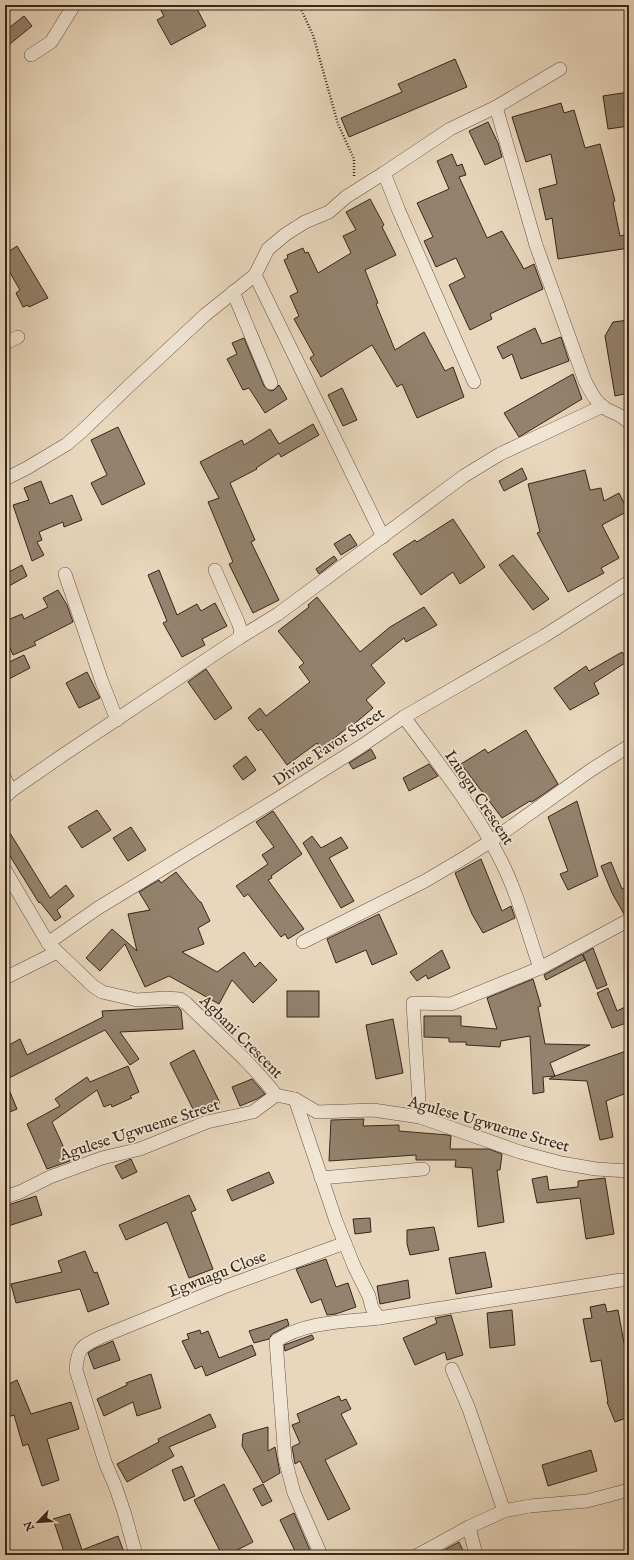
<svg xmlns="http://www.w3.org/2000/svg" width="634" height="1560" font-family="'IM FELL English',serif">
  <rect width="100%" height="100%" fill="#e9d7bd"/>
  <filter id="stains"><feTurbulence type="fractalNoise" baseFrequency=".005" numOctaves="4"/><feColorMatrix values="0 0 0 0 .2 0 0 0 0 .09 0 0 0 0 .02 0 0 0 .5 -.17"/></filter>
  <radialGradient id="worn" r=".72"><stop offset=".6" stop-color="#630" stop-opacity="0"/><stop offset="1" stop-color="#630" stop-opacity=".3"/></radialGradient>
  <!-- building -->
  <g fill="#94826e" stroke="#382619">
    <path d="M158 5H195L206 26 171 45 157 20 164 16Z"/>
    <path d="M24 16 32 26 5 48V31Z"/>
    <path d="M455 59 467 87 349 137 341 118 402 92 398 84Z"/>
    <path d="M629 92V126L608 129 603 96Z"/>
    <path d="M561 103 564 113 574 110 585 148 600 144 615 201 613 202 620 236 629 234V248L558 259 552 218 546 220 539 189 557 184 551 154 526 162 512 117Z"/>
    <path d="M488 122 498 143 502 157 485 165 469 131Z"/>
    <path d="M452 154 457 166 462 164 466 175 459 177 487 238 502 231 524 269 534 264 543 289 490 314 492 319 470 330 449 285 465 277 456 258 436 267 424 241 433 237 417 203 449 189 437 161Z"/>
    <path d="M370 199 384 225 382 227 396 255 365 270 378 303 376 304 395 350 424 332 445 371 453 367 464 397 417 418 402 384 397 387 372 345 321 377 310 358 314 355 294 319 299 316 290 296 298 292 284 260 288 258 287 255 303 248 305 253 308 252 318 273 351 253 343 236 356 230 346 212Z"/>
    <path d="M17 246 48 298 29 307 28 305 23 307 16 293 20 290 5 264V254Z"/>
    <path d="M629 320V393L615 396 605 336 613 322Z"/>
    <path d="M535 328 542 344 561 337 569 361 521 379 512 354 503 359 497 347Z"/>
    <path d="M244 338 264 386 270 391 274 390 279 385 287 399 265 413 249 388 243 390 227 359 237 354 232 343Z"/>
    <path d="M573 374 582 399 519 437 504 413Z"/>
    <path d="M342 388 357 420 343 426 328 395Z"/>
    <path d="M313 424 319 435 281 457 279 453 256 468 257 469 230 483 255 540 251 542 279 600 253 613 229 564 233 562 208 502 219 498 200 462 242 440 244 445 270 429 279 444Z"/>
    <path d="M118 427 145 484 102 505 91 483 107 475 91 440Z"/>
    <path d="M522 468 527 479 504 491 499 481Z"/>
    <path d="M585 470 590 490 601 488 604 501 619 493 628 511 602 525 619 558 601 568 604 573 568 592 537 533 540 532 528 484Z"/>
    <path d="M41 481 50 504 72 495 82 520 64 527 63 522 39 532 42 540 37 542 44 555 32 561 13 505 29 500 24 488Z"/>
    <path d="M453 519 485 567 460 584 453 572 421 595 393 554 415 540 417 542Z"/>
    <path d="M350 534 357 545 341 555 334 544Z"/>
    <path d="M513 555 549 599 533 610 499 565Z"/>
    <path d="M334 556 337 560 319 574 316 569Z"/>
    <path d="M22 565 27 576 9 586 5 578V574Z"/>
    <path d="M159 570 177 615 197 604 201 611 215 603 227 626 202 639 205 645 182 657 163 623 167 621 148 575Z"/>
    <path d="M58 590 67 605 73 622 34 642 36 645 13 655 5 637V621L22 614 24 619 48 607 43 598Z"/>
    <path d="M317 597 360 652 390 627 424 607 437 625 406 642 404 638 371 665 385 683 366 700 373 708 353 725 352 724 321 749 317 743 287 765 261 729 258 731 248 718 260 708 266 716 310 682 299 667 304 663 278 631 309 607 308 605Z"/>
    <path d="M622 652 628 661 594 683 599 694 570 710 554 688 586 666 589 671Z"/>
    <path d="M24 655 30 668 5 681V664Z"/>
    <path d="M206 669 232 708 215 720 188 682Z"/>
    <path d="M87 672 100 698 79 708 66 683Z"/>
    <path d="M526 730 558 784 535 800 531 802 530 801 502 818 461 764 485 749 488 753Z"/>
    <path d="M371 749 376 758 353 769 349 763Z"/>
    <path d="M246 756 256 770 243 780 233 766Z"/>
    <path d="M429 764 438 776 409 791 403 778Z"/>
    <path d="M577 801 598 876 568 890 560 874 568 871 548 817Z"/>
    <path d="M97 810 111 830 82 848 68 827Z"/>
    <path d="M273 811 302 854 271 876 272 878 268 880 304 929 288 939 285 934 281 937 248 894 244 897 236 886 268 864 262 855 274 847 256 822Z"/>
    <path d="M5 825 50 898 66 885 74 896 57 910 61 917 55 921 40 902 39 903 5 848Z"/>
    <path d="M131 827 146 850 128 861 113 838Z"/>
    <path d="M312 836 321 848 341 837 348 848 329 858 354 901 341 908 303 843Z"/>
    <path d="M481 859 502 911 511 906 515 918 483 933 472 914 455 873Z"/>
    <path d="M611 862 622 889 629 885V912L624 914 612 893 601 866Z"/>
    <path d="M176 872 200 902H201L210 921 198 928 204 944 182 952 217 972 244 952 255 967 260 962 277 980 253 1003 232 980 219 1004 169 976 145 987 125 944 100 971 86 958 112 929 137 951 128 914 150 910 139 892 159 880 161 883Z"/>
    <path d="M379 914 397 954 372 965 366 950 336 963 327 939Z"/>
    <path d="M593 948 607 985 597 989 583 954Z"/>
    <path d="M442 950 450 968 428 979 426 975 417 981 410 972Z"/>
    <path d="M582 954 585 960 546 980 544 975Z"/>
    <path d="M533 979 541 1006 538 1007 545 1044 590 1045 550 1063 555 1076 629 1050V1092L606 1101 613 1137 600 1140 587 1081 549 1079 555 1076 543 1077 544 1092 533 1094 530 1036 501 1041 500 1047 466 1045V1042H449V1038L424 1037V1016H461V1026L497 1029 487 998Z"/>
    <path d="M608 988 617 1011 625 1007 629 1016V1022L612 1028 597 993Z"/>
    <rect x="287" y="991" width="32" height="26"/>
    <path d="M178 1007 181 1010 183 1029 120 1032 139 1059 130 1065 105 1030 5 1080 17 1109 5 1114V1047L20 1039 27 1055 103 1017 102 1011Z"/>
    <path d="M393 1019 403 1073 376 1079 366 1025Z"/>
    <path d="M194 1050 220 1103 196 1115 170 1063Z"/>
    <path d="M128 1066 139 1092 130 1096 132 1098 112 1107 111 1104 104 1107 97 1090 52 1122 70 1161 47 1169 27 1124 60 1106 55 1099 87 1077 90 1082Z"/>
    <path d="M252 1079 265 1094 257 1099 240 1106 232 1087Z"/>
    <path d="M364 1119 363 1126 399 1125V1131L448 1135 451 1136 450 1149H489L502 1154 500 1170H497L504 1222 478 1227 472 1168 455 1167 456 1160H416V1155L329 1161 331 1120Z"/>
    <path d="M131 1159 137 1172 122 1179 115 1166Z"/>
    <path d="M269 1172 274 1183 232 1201 227 1190Z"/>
    <path d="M547 1176 549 1190 578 1187V1181L605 1178 614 1234 586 1239 580 1198 537 1203 532 1179Z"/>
    <path d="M189 1195 196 1210 191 1212 213 1269 189 1278 167 1222 126 1240 119 1225Z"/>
    <path d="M36 1196 42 1215 5 1227V1206Z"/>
    <path d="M370 1218 371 1232 355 1234 353 1219Z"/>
    <path d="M434 1227 439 1250 410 1255 407 1244V1230Z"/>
    <path d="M85 1251 94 1273 97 1272 109 1304 88 1312 80 1289 16 1303 11 1284 62 1272 58 1261Z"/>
    <path d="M485 1252 492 1287 456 1294 449 1258Z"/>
    <path d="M326 1259 336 1287 348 1283 356 1307 336 1314 327 1315 321 1299 311 1303 296 1269Z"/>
    <path d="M408 1280 410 1298 380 1304 377 1286Z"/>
    <path d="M605 1304 607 1312 618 1310 629 1370V1417L615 1422 607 1402H608L601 1360 591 1362 583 1319 592 1318 590 1307Z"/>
    <path d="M512 1310 515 1345 490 1348 487 1313Z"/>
    <path d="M451 1315 463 1355 447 1360 445 1352 415 1365 403 1338 437 1323 435 1318Z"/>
    <path d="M287 1319 289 1325 272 1334 269 1339 254 1343 249 1331Z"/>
    <path d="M200 1330 201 1334 208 1331 219 1358 252 1345 256 1355 206 1376 202 1366 195 1369 182 1341 189 1339 187 1334Z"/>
    <path d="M312 1335 314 1339 285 1351 284 1345Z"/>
    <path d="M113 1341 120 1360 94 1369 88 1353 94 1349Z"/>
    <path d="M151 1374 161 1408 137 1416 133 1402 104 1416 97 1399 127 1385 126 1383Z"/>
    <path d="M17 1380 31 1414 71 1402 79 1429 47 1439 59 1480 42 1486 28 1444 23 1446 14 1415 5 1418V1386Z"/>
    <path d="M339 1396 341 1401 346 1399 351 1409 341 1414 357 1444 325 1460 350 1509 328 1520 300 1461 295 1464 292 1447 300 1443 292 1425 300 1422 297 1414Z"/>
    <path d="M210 1414 216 1427 169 1447 174 1456 127 1482 117 1464 159 1442 158 1439Z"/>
    <path d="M268 1427V1451L275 1447 280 1473 263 1483 242 1446 243 1434Z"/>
    <path d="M591 1450 597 1471 548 1486 542 1465Z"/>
    <path d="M182 1466 195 1496 184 1501 172 1470Z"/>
    <path d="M224 1484 253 1542 227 1555H222L194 1500Z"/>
    <path d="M263 1484 272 1501 262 1506 253 1489Z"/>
    <path d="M294 1513 312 1555H297L280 1520Z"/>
    <path d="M70 1514 82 1550 118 1536 125 1555H65L53 1519Z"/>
    <path d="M459 1542 465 1555H435Z"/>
  </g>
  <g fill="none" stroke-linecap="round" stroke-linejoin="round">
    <!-- minor casing -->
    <g stroke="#645242" stroke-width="14">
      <g id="minor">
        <path d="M31 55 51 42 74 5"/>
        <path d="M496 107 536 245 585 381C591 392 596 404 608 410 618 415 622 415 629 423"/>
        <path d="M384 173 450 129 496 107 560 69"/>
        <path d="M255 275 383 537"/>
        <path d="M233 292 271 383"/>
        <path d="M5 343 18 337"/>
        <path d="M5 479 27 468 67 444 81 432 132 383 205 315 255 275 268 249 286 234 305 222 329 212 346 197 384 173 399 211 474 382"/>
        <path d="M65 574 102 682 117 720"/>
        <path d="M239 638 278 614 464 476 500 454 603 406"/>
        <path d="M404 717C437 762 472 805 498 855 517 890 527 931 540 968"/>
        <path d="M5 779 11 791"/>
        <path d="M5 797 11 791 63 755 239 638 241 631 238 622 215 570"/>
        <path d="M5 870 48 943 93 986 102 992 137 1000 165 998 180 999 186 1003C216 1033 250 1061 276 1095"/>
        <path d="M303 942 425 881 464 858 491 841 591 770 629 746"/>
        <path d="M48 943 98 908 274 801 360 747 404 717 544 636 629 582"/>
        <path d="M5 978 57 952"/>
        <path d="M295 1099 336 1221 354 1266 369 1296 372 1308 379 1318 621 1280"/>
        <path d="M420 1117 413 1003 451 1004 540 968 629 920"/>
        <path d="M321 1178 423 1169"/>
        <path d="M5 1197 20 1192 50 1177 102 1158 140 1149 207 1122 253 1112 276 1095 295 1099 317 1112 373 1110 420 1117 520 1152 561 1163 596 1169 629 1171"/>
        <path d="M452 1369 469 1409 504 1511"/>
        <path d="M469 1527 476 1555"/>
        <path d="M136 1555 125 1515 116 1488 105 1462 76 1370C77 1348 83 1345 101 1337L224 1287 345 1243"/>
        <path d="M321 1555 294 1493 285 1459 276 1341C306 1321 345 1322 379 1318"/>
        <path d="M418 1555 469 1527 504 1511 530 1506 587 1501 629 1490"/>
      </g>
    </g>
    <!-- path -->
    <path stroke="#382619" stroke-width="2.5" stroke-dasharray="1 2" stroke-linecap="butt" d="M299 5 313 35 338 124 354 159V177"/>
    <!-- minor -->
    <use href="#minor" stroke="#f1e5d4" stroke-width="13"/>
  </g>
  <g text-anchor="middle" stroke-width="3.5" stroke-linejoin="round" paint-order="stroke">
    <!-- street labels -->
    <g font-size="16" fill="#382619" stroke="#f1e5d4">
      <text transform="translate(328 746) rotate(-33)" y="6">Divine Favor Street</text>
      <text transform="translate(480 797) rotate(56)" y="6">Izuogu Crescent</text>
      <text transform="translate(242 1036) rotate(45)" y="6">Agbani Crescent</text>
      <text transform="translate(489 1123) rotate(16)" y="6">Agulese Ugwueme Street</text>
      <text transform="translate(139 1129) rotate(-18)" y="6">Agulese Ugwueme Street</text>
      <text transform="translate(217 1273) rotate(-21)" y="6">Egwuagu Close</text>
    </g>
  </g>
  <!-- margin -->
  <rect width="634" height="1560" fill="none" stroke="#e9d7bd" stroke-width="20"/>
  <rect x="6" y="6" width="622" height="1548" fill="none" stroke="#382619" stroke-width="2"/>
  <rect x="10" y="10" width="614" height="1540" fill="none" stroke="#382619"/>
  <!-- north arrow -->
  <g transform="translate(38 1522) rotate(245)" stroke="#f1e5d4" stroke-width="3" paint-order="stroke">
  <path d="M0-3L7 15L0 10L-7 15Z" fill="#382619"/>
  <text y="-6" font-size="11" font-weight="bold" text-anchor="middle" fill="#382619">N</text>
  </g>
  <rect width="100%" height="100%" filter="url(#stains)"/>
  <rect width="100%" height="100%" fill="url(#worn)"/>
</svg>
